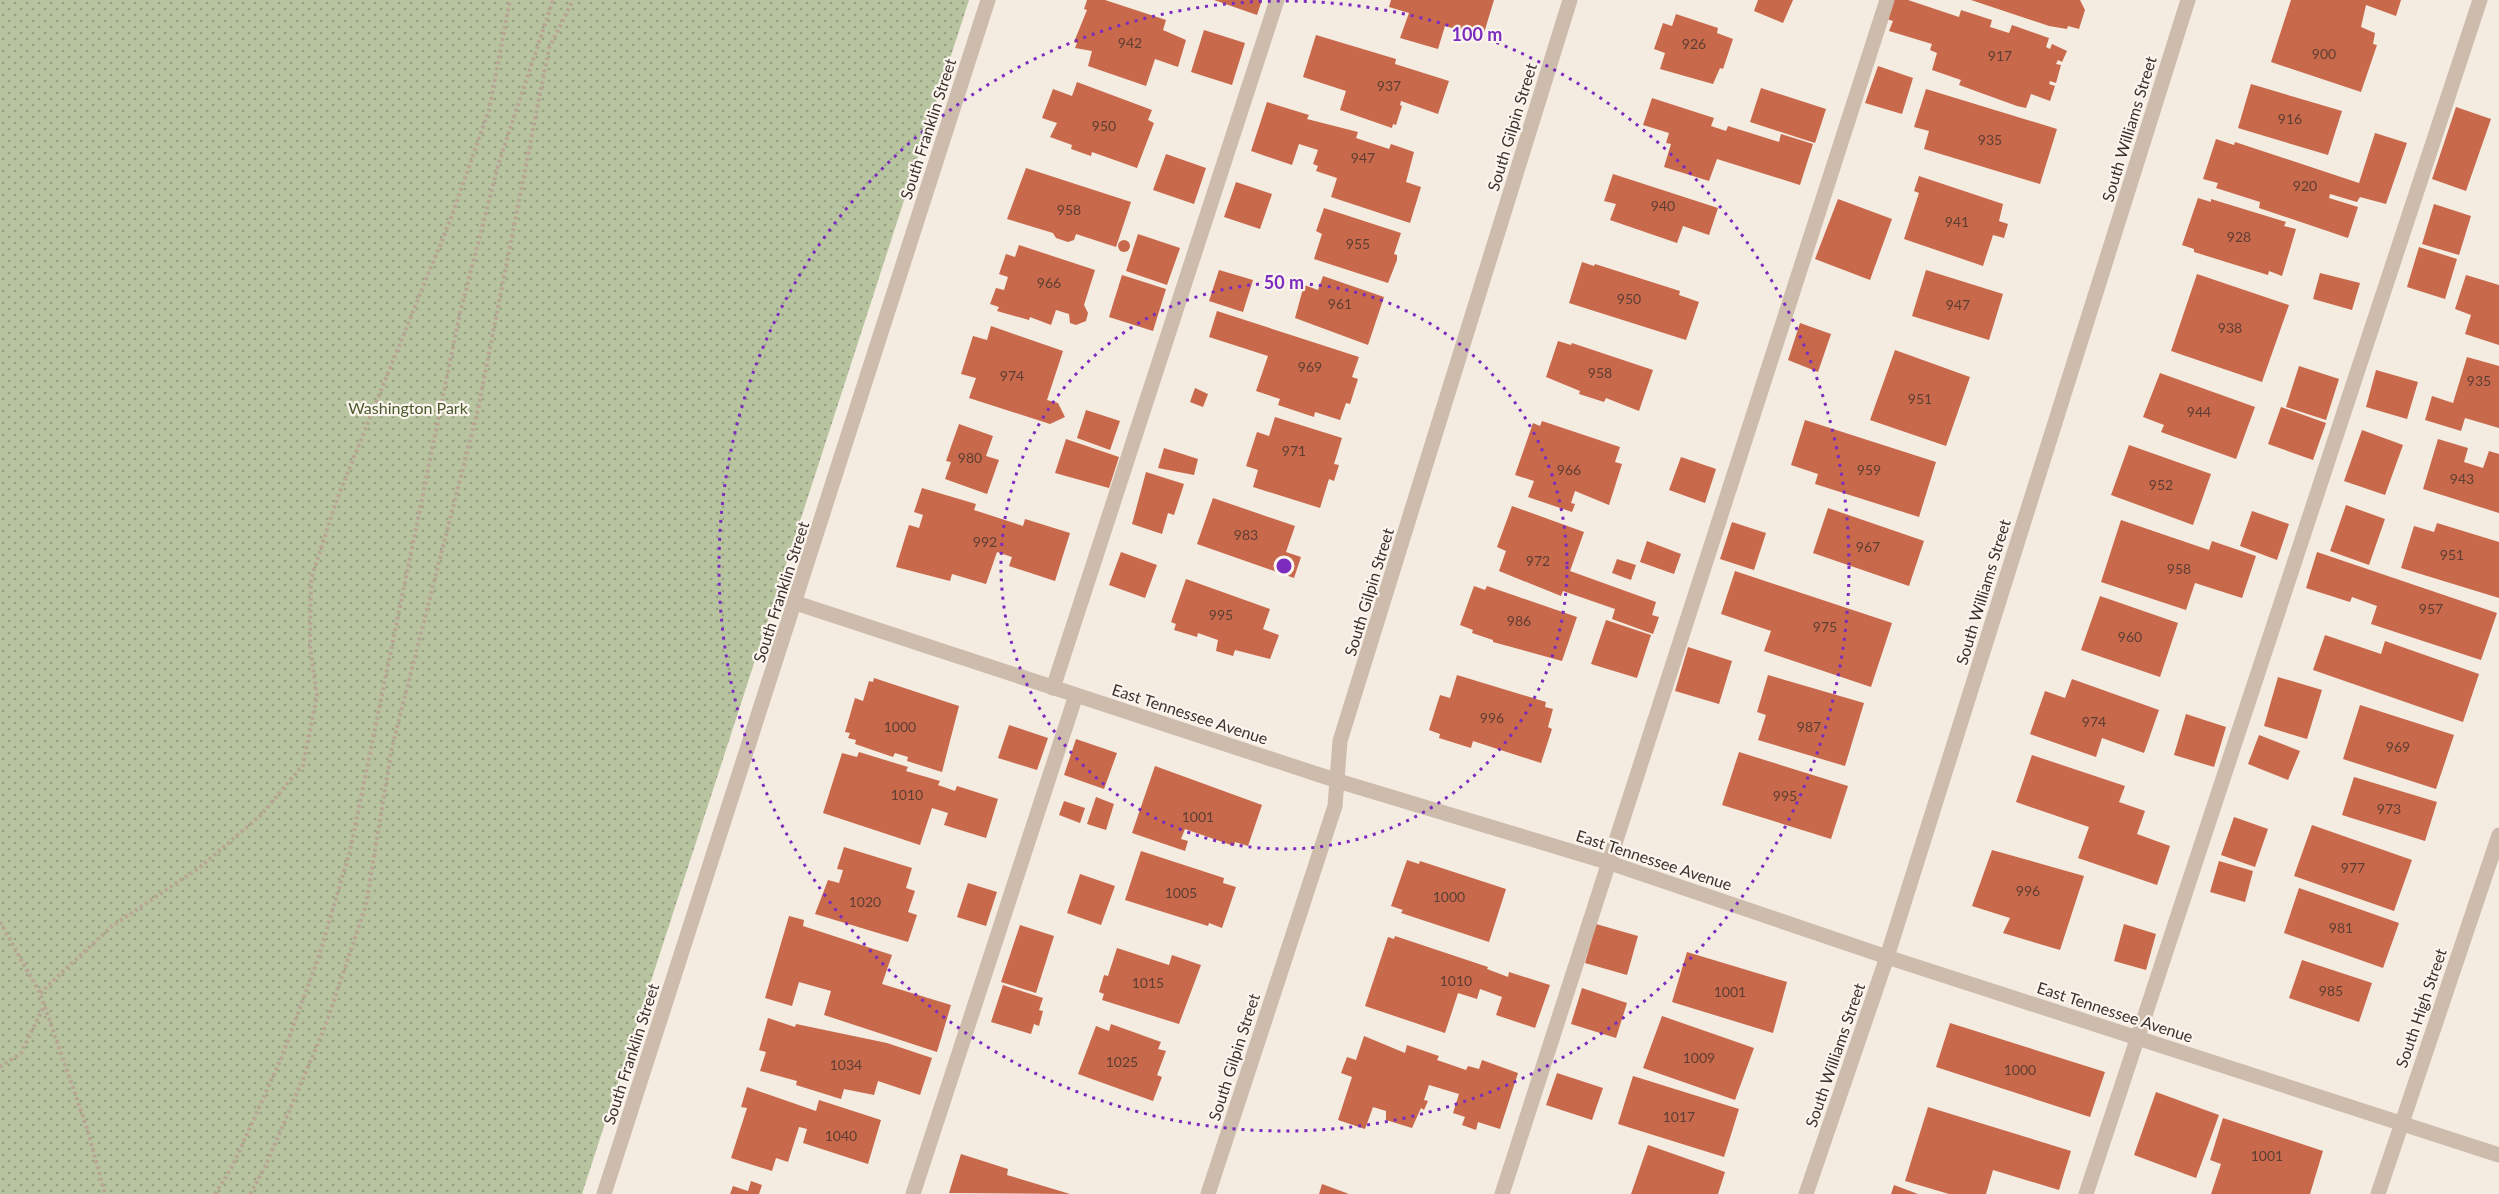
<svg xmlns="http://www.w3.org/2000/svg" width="2499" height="1194" font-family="Lato,sans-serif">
  <defs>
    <pattern id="green-dots" width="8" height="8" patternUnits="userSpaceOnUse" patternTransform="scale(1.5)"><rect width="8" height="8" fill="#b8c4a0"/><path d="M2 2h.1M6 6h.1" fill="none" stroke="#97a083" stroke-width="1.8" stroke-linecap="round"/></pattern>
  </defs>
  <rect width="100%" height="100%" fill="#f4ebe1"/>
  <!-- green -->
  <path fill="url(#green-dots)" d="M0 0H969L582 1194H0Z"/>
  <!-- building -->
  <g fill="#c8694b">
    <path d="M1087 0H1105L1166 20 1163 30 1186 40 1178 67 1155 59 1146 86 1088 66 1092 51 1075 48 1077 43 1074 42 1087 10 1084 9Z"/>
    <path d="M1214 0H1262L1257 15Z"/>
    <path d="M1391 0H1494L1484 33 1474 29 1472 34 1445 26 1438 49 1400 38 1409 13 1389 7Z"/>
    <path d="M1758 0H1793L1783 23 1754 11Z"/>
    <path d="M1894 0H1908L1959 17 1961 10 1992 20 1990 27 2009 33 2012 25 2049 38 2046 47 2050 49 2052 44 2067 51 2062 62 2058 60 2056 64 2061 65 2056 83 2050 81 2049 84 2055 86 2050 101 2031 94 2026 108 2017 106 1959 85 1961 80 1932 70 1937 53 1930 50 1932 44 1889 31 1893 21 1887 19Z"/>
    <path d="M1971 0H2080L2085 10 2079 29 2068 26 2067 29 2049 26Z"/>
    <path d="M2291 0H2401L2396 16 2366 5 2361 27 2375 33 2373 44 2377 45 2361 92 2271 62Z"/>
    <path d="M1676 14 1718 28 1717 33 1733 39 1723 69 1720 68 1713 84 1660 69 1665 53 1654 49 1663 23 1672 26Z"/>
    <path d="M1204 30 1245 43 1232 85 1191 72Z"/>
    <path d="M1316 35 1396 59 1395 64 1449 81 1438 114 1401 101 1400 105 1402 106 1396 125 1393 124 1392 128 1340 110 1346 91 1303 77Z"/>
    <path d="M1878 66 1913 78 1902 114 1865 103Z"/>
    <path d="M1077 82 1152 110 1148 120 1154 123 1137 168 1092 152 1091 156 1071 149 1072 145 1050 137 1057 123 1042 118 1053 89 1072 96Z"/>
    <path d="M2251 84 2342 111 2328 155 2238 128Z"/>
    <path d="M1761 88 1826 109 1815 143 1750 122Z"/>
    <path d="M1926 89 2057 129 2040 184 1924 149 1929 131 1914 127Z"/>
    <path d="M1652 98 1714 118 1711 126 1726 131 1728 126 1779 142 1781 134 1813 144 1800 185 1717 159 1709 181 1664 167 1671 144 1666 143 1669 133 1643 125Z"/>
    <path d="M1267 102 1309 115 1307 119 1358 132 1356 138 1389 149 1391 144 1414 152 1406 182 1421 187 1410 223 1331 197 1337 178 1316 171 1318 166 1313 164 1318 150 1299 144 1292 165 1251 151Z"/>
    <path d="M2456 107 2491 119 2466 191 2432 179Z"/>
    <path d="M2375 133 2407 143 2386 204 2360 197 2357 202 2330 194 2329 198 2358 207 2348 238 2259 208 2260 202 2216 188 2218 183 2203 179 2216 139 2234 145 2235 142 2359 183Z"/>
    <path d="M1166 154 1206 168 1194 204 1153 190Z"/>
    <path d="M1026 168 1131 202 1116 247 1076 234 1074 240 1068 242 1056 238 1053 233 1007 219Z"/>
    <path d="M1613 174 1718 208 1709 235 1683 226 1677 243 1610 220 1616 204 1604 201Z"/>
    <path d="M1919 176 2003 204 1999 221 2008 224 2004 238 1993 235 1983 266 1904 239 1919 193 1914 191Z"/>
    <path d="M1236 182 1272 194 1260 229 1224 217Z"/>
    <path d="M2198 198 2211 202V199L2286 222 2284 226 2296 229 2282 276 2269 271 2268 275 2194 252V249L2182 245Z"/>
    <path d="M1838 199 1892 219 1870 280 1815 259Z"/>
    <path d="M2434 204 2471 216 2459 255 2422 244Z"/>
    <path d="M1324 208 1401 233 1394 254 1397 255V260L1388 283 1314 259 1322 234 1316 231Z"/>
    <path d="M1138 234 1180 248 1167 285 1126 271Z"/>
    <circle cx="1124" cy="246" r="6"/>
    <path d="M1019 245 1095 270 1084 305 1088 313 1086 321 1076 325 1070 323 1069 314 1056 310 1051 325 1030 317 1029 320 997 311 999 307 990 304 996 288 1004 290 1008 277 999 274 1006 254 1015 257Z"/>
    <path d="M2419 247 2457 259 2445 299 2407 287Z"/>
    <path d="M1582 262 1594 266 1595 264 1680 291 1679 295 1699 302 1686 340 1569 303Z"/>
    <path d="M1219 270 1253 280 1243 312 1209 301Z"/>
    <path d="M1926 270 2003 294 1989 340 1912 316Z"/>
    <path d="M2320 273 2360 283 2352 310 2313 299Z"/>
    <path d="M2197 274 2289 305 2262 382 2171 351Z"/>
    <path d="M1122 275 1166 289 1153 331 1109 317Z"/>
    <path d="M2466 275 2499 285V345L2465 334 2471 315 2455 309Z"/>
    <path d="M1323 276 1384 297 1368 345 1295 318 1304 285 1318 290Z"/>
    <path d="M1217 311 1359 357 1352 377 1358 379 1350 404 1346 403 1340 420 1315 412 1314 417 1278 405 1280 399 1256 391 1268 356 1209 337Z"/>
    <path d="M1800 323 1831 334 1818 372 1788 360Z"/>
    <path d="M991 326 1063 351 1047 400 1058 403 1065 417 1050 424 969 398 976 378 961 374 973 336 987 340Z"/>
    <path d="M1558 341 1571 345 1572 343 1653 370 1639 411 1606 398 1604 402 1579 394 1580 391 1546 377Z"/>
    <path d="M1895 350 1970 377 1946 446 1870 420Z"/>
    <path d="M2467 357 2499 366V428L2465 418 2461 431 2425 420 2432 396 2453 403Z"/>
    <path d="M2299 366 2339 379 2326 420 2286 407Z"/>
    <path d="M2376 370 2418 382 2407 419 2366 407Z"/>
    <path d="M2160 373 2255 407 2236 459 2161 432 2164 425 2143 417Z"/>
    <path d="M1195 388 1208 394 1203 407 1190 402Z"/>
    <path d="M2281 407 2326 423 2313 460 2268 444Z"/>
    <path d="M1086 410 1120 421 1110 450 1077 438Z"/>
    <path d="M1275 417 1342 438 1334 464 1339 465 1334 481 1329 479 1320 508 1253 487 1258 470 1246 466 1257 432 1269 436Z"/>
    <path d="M1805 420 1936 462 1919 517 1815 484 1818 474 1791 465Z"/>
    <path d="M1542 421 1620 447 1615 462 1622 464 1609 505 1575 491 1571 503 1575 504 1572 512 1528 497 1534 481 1515 475 1533 423 1540 426Z"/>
    <path d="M959 424 993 436 986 456 999 460 987 494 945 479 951 462 946 461Z"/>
    <path d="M2362 430 2403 445 2385 495 2344 481Z"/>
    <path d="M1066 439 1119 457 1109 488 1055 473Z"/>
    <path d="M2438 439 2468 448 2464 462 2483 468 2489 451 2499 454V513L2423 489Z"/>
    <path d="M2129 445 2211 474 2193 525 2111 495Z"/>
    <path d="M1164 448 1198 459 1194 475 1158 468Z"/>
    <path d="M1681 457 1716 469 1705 503 1669 490Z"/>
    <path d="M1146 472 1184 484 1174 515 1168 513 1162 534 1132 524Z"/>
    <path d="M922 488 976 504 974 510 1023 526 1025 519 1070 533 1055 581 1009 566 1012 557 997 552 986 584 952 574 950 581 896 567 909 525 919 528 923 515 914 512Z"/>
    <path d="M1213 498 1295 526 1286 552 1301 557 1294 578 1197 544Z"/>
    <path d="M2346 505 2385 519 2369 565 2330 551Z"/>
    <path d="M1512 506 1584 532 1570 571 1656 602 1652 615 1659 617 1653 634 1612 619 1615 609 1563 591 1561 596 1499 571 1506 551 1497 547Z"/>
    <path d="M1828 508 1924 541 1909 586 1813 553Z"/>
    <path d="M2252 511 2289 524 2277 560 2240 546Z"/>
    <path d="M2121 520 2209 550 2212 541 2256 556 2242 598 2195 583 2186 610 2101 582Z"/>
    <path d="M1732 522 1766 533 1754 570 1720 559Z"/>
    <path d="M2437 523 2499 542V598L2401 568 2414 526 2434 532Z"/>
    <path d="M1647 541 1681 554 1674 574 1640 562Z"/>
    <path d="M1121 552 1157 565 1145 598 1109 585Z"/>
    <path d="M2317 552 2497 613 2481 660 2371 624 2377 606 2352 597 2350 602 2306 588Z"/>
    <path d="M1617 559 1636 565 1631 580 1612 573Z"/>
    <path d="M1735 571 1892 623 1871 687 1764 651 1771 631 1721 614Z"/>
    <path d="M1186 579 1270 609 1263 629 1279 635 1270 659 1235 650 1233 656 1216 651 1218 640 1198 633 1197 637 1174 630 1176 624 1171 622Z"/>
    <path d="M1474 586 1485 590 1487 586 1577 617 1562 661 1493 642V640L1472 633 1473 630 1460 625Z"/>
    <path d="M2100 596 2178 623 2160 677 2081 650Z"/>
    <path d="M1606 620 1651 635 1637 678 1591 664Z"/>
    <path d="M2325 635 2381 654 2385 641 2479 674 2463 722 2313 670Z"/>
    <path d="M1688 647 1732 661 1719 704 1675 691Z"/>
    <path d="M1457 675 1546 702 1545 707 1553 709 1548 727 1552 729 1541 763 1473 741 1471 748 1439 738 1440 734 1429 730 1440 695 1450 698Z"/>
    <path d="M1768 675 1864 703 1845 766 1758 740 1766 715 1757 712Z"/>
    <path d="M2278 677 2322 690 2307 739 2264 726Z"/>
    <path d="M874 678 959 706 942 772 907 761 908 757 895 753 893 757 855 744 856 740 848 738 850 733 845 732 855 698 863 701 869 681 873 682Z"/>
    <path d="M2072 679 2159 710 2144 753 2102 738 2096 757 2030 734 2045 691 2065 698Z"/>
    <path d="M2360 705 2454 735 2436 789 2343 759Z"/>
    <path d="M2186 714 2226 727 2214 767 2174 755Z"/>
    <path d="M1009 725 1048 738 1037 770 998 758Z"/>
    <path d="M2259 735 2300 751 2288 780 2248 764Z"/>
    <path d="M1076 739 1117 753 1104 789 1064 775Z"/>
    <path d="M859 752 908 767 906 771 940 781 938 785 955 791 957 786 998 799 986 838 944 825 948 813 932 808 920 845 823 813 842 753 857 757Z"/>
    <path d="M1739 752 1848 786 1831 839 1722 805Z"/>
    <path d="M2032 755 2125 786 2119 802 2145 811 2137 834 2170 846 2157 885 2078 858 2089 827 2016 802Z"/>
    <path d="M1155 766 1262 805 1248 846 1235 842 1234 846 1185 829 1181 839 1188 841 1185 851 1132 833Z"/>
    <path d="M2354 777 2437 802 2425 841 2342 815Z"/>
    <path d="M1096 797 1114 804 1106 830 1087 824Z"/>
    <path d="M1064 801 1085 808 1080 823 1059 815Z"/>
    <path d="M2234 817 2268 829 2255 867 2221 855Z"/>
    <path d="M2312 825 2412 860 2394 911 2294 876Z"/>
    <path d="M844 847 912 868 906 888 915 891 908 912 917 915 908 942 815 914 828 880 839 883 843 870 837 869Z"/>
    <path d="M1992 850 2084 876 2060 950 2003 933 2010 918 1972 906Z"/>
    <path d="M1141 851 1224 878 1223 883 1236 887 1222 928 1209 923 1208 926 1125 900Z"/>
    <path d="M1407 860 1419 864 1420 861 1506 889 1489 942 1401 913 1403 910 1391 906Z"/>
    <path d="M2219 861 2253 871 2245 902 2210 892Z"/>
    <path d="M1080 874 1115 886 1101 925 1067 913Z"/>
    <path d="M968 883 997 892 986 926 957 917Z"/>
    <path d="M2299 888 2399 923 2383 968 2284 933Z"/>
    <path d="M789 916 804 920 803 926 892 955 882 984 951 1005 937 1052 824 1015 831 991 799 982 792 1006 765 998Z"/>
    <path d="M1596 924 1638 936 1627 975 1585 963Z"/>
    <path d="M2124 924 2156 934 2146 970 2114 961Z"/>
    <path d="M1020 925 1054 936 1036 993 1001 982Z"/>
    <path d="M1395 936 1488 967 1487 969 1508 977 1509 972 1550 985 1535 1028 1496 1015 1502 997 1480 989 1477 999 1458 993 1445 1033 1365 1006 1388 937 1394 939Z"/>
    <path d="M1117 948 1169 965 1172 955 1201 965 1179 1024 1102 1000 1104 994 1099 992 1104 975 1108 976Z"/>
    <path d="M1687 952 1787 982 1773 1033 1672 1002Z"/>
    <path d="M2302 960 2372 983 2359 1022 2289 998Z"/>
    <path d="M1003 985 1043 998 1039 1010 1043 1011 1039 1026 1034 1024 1031 1034 991 1022Z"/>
    <path d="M1582 988 1627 1003 1616 1038 1571 1024Z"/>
    <path d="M1662 1016 1754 1048 1735 1100 1643 1068Z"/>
    <path d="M768 1018 795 1027 796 1024 887 1043 932 1058 920 1095 878 1081 874 1095 844 1089 841 1099 796 1085 797 1081 760 1071 766 1052 759 1050Z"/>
    <path d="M1950 1023 2105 1072 2090 1117 1936 1067Z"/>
    <path d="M1111 1024 1161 1042 1158 1049 1166 1051 1157 1075 1162 1077 1153 1101 1078 1074 1096 1026 1109 1031Z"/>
    <path d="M1364 1036 1405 1053 1407 1045 1439 1056 1437 1060 1466 1070 1468 1066 1479 1069 1482 1060 1518 1073 1500 1129 1478 1122 1476 1130 1462 1125 1465 1117 1453 1113 1459 1094 1429 1085 1424 1100 1428 1101 1424 1110 1421 1108 1412 1128 1386 1120V1111L1373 1107 1365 1129 1338 1120 1352 1077 1341 1073 1347 1057 1356 1060Z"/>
    <path d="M1557 1073 1603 1088 1592 1120 1546 1105Z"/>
    <path d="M1633 1076 1739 1109 1724 1157 1618 1124Z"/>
    <path d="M747 1087 816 1111 819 1100 881 1120 868 1164 803 1143 807 1129 799 1127 788 1162 776 1158 772 1171 731 1158 747 1108 741 1107Z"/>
    <path d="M2156 1092 2219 1115 2196 1178 2134 1155Z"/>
    <path d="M1928 1107 2071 1151 2059 1190 1993 1170 1986 1194H1949L1905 1181Z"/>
    <path d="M2223 1118 2323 1151 2310 1194H2211L2221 1164 2210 1160Z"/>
    <path d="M1648 1145 1725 1172 1718 1194H1631Z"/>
    <path d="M961 1154 1008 1169 1007 1175 1070 1194 949 1193Z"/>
    <path d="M751 1181 762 1185 759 1194H730L733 1186 748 1191Z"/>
    <path d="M1322 1184 1349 1194H1319Z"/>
    <path d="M1894 1185 1918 1194H1891Z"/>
  </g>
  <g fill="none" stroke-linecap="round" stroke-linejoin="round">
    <!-- path -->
    <g stroke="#b9a596" stroke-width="4" stroke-dasharray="3 3" stroke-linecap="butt">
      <path d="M0 922 40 993 87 1128 105 1194"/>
      <path d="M40 993 112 926 199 868 261 815 303 765 317 696 310 646 311 579 337 499 451 218 489 110 510 0"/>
      <path d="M0 1067 21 1053 44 1006"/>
      <path d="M215 1194 232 1167 281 1059 318 959 350 851 460 313 499 162 553 0"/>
      <path d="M250 1194 266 1165 325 1027 366 905 392 747 478 409 549 48 573 0"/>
    </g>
    <!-- service -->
    <g stroke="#cdbbac" stroke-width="15">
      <path d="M1053 688 1277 0"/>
      <path d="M913 1194 1076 695"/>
      <path d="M1502 1194 1887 0"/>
      <path d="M2086 1194 2480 0"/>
    </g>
    <!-- minor -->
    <g stroke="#cdbbac" stroke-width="15">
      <path d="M796 603 1338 781 1607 862 1887 957 2499 1155"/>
      <path d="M1208 1194 1335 806 1340 741 1570 0"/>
      <path d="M1806 1194 1887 957 2188 0"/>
      <path d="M2378 1194 2499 835"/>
    </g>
    <!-- tertiary -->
    <path stroke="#cdbbac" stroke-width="15" d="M604 1194 988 0"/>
  </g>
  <!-- distance rings -->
  <g fill="none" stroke="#7b2cbf" stroke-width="3" stroke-dasharray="3 6">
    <circle cx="1284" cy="566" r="283"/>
    <circle cx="1284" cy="566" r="565"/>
  </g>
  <g text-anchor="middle" stroke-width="4.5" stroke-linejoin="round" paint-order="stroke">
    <!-- number labels -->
    <g font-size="14" fill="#5e3e33">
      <text x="1130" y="48">942</text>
      <text x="1694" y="49">926</text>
      <text x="2324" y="59">900</text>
      <text x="2000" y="61">917</text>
      <text x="1389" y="91">937</text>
      <text x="2290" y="124">916</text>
      <text x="1104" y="131">950</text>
      <text x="1990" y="145">935</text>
      <text x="1363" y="163">947</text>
      <text x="2305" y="191">920</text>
      <text x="1663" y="211">940</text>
      <text x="1069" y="215">958</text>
      <text x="1957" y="227">941</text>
      <text x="2239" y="242">928</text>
      <text x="1358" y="249">955</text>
      <text x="1049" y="288">966</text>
      <text x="1629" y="304">950</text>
      <text x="1340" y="309">961</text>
      <text x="1958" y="310">947</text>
      <text x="2230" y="333">938</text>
      <text x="1310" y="372">969</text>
      <text x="1600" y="378">958</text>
      <text x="1012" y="381">974</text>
      <text x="2479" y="386">935</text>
      <text x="1920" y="404">951</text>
      <text x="2199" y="417">944</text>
      <text x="1294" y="456">971</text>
      <text x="970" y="463">980</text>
      <text x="1569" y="475">966</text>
      <text x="1869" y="475">959</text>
      <text x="2462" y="484">943</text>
      <text x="2161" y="490">952</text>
      <text x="1246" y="540">983</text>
      <text x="985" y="547">992</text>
      <text x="1868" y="552">967</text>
      <text x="2452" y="560">951</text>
      <text x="1538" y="566">972</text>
      <text x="2179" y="574">958</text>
      <text x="2431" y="614">957</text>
      <text x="1221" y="620">995</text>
      <text x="1519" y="626">986</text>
      <text x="1825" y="632">975</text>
      <text x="2130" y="642">960</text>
      <text x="1492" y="723">996</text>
      <text x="2094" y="727">974</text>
      <text x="900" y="732">1000</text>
      <text x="1809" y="732">987</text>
      <text x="2398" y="752">969</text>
      <text x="907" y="800">1010</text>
      <text x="1785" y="801">995</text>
      <text x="2389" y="814">973</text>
      <text x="1198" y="822">1001</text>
      <text x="2353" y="873">977</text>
      <text x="2028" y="896">996</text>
      <text x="1181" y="898">1005</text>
      <text x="1449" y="902">1000</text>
      <text x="865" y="907">1020</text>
      <text x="2341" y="933">981</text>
      <text x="1456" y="986">1010</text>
      <text x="1148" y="988">1015</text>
      <text x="2331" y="996">985</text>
      <text x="1730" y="997">1001</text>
      <text x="1699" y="1063">1009</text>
      <text x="1122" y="1067">1025</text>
      <text x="846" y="1070">1034</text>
      <text x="2020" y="1075">1000</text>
      <text x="1679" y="1122">1017</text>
      <text x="841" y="1141">1040</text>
      <text x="2267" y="1161">1001</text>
    </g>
    <!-- street labels -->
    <g font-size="16" fill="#3b302b" stroke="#fbf5ee">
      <text transform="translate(1512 127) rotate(-73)" y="6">South Gilpin Street</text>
      <text transform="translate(928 129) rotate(-72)" y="6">South Franklin Street</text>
      <text transform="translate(2129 129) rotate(-73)" y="6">South Williams Street</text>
      <text transform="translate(781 592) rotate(-72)" y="6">South Franklin Street</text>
      <text transform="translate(1369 592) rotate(-73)" y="6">South Gilpin Street</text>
      <text transform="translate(1983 592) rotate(-73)" y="6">South Williams Street</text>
      <text transform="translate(1190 714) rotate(18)" y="6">East Tennessee Avenue</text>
      <text transform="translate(1654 860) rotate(18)" y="6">East Tennessee Avenue</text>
      <text transform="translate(2421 1008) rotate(-71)" y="6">South High Street</text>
      <text transform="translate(2115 1012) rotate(18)" y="6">East Tennessee Avenue</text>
      <text transform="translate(631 1054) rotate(-72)" y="6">South Franklin Street</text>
      <text transform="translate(1835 1055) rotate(-71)" y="6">South Williams Street</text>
      <text transform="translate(1234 1057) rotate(-72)" y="6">South Gilpin Street</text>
    </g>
    <!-- park labels -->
    <g font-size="16" fill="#4a5a2e" stroke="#fbf5ee">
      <text x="408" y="414">Washington Park</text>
    </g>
  </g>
  <circle cx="1284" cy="566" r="9" fill="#7b2cbf" stroke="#fbf5ee" stroke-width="3"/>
  <g font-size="18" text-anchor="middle" font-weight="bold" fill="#7b2cbf" stroke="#fbf5ee" stroke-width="4.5" stroke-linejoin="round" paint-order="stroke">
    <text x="1477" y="41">100 m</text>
    <text x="1284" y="289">50 m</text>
  </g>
</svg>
